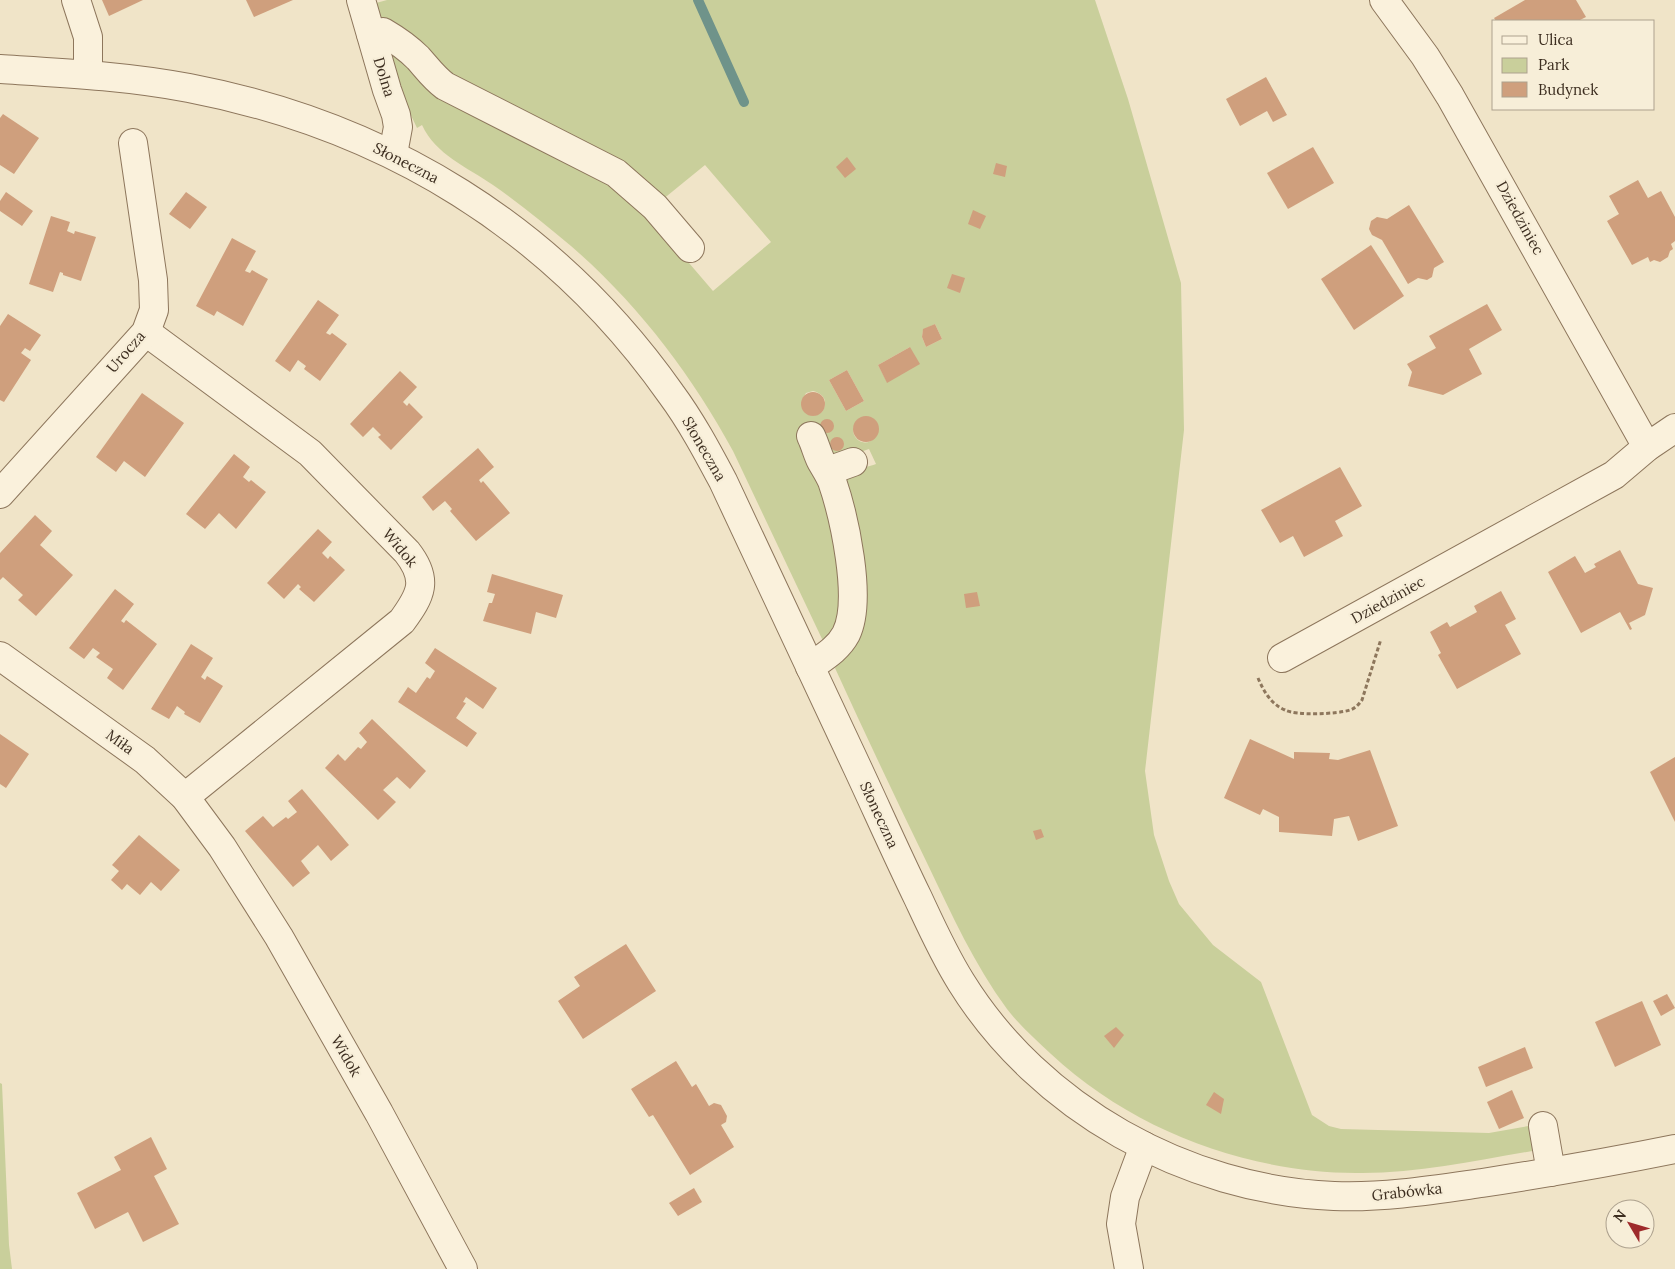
<svg xmlns="http://www.w3.org/2000/svg" width="1675" height="1269" font-family="Lora,serif">
  <rect width="100%" height="100%" fill="#f0e4c8"/>
  <!-- green -->
  <g fill="#c9cf9b" fill-rule="evenodd">
    <path d="M387 0H1095L1128 99 1181 283 1184 430 1145 771 1154 835 1169 881 1179 904 1213 945 1261 982 1312 1115 1329 1126 1341 1129 1489 1133 1534 1125 1538 1150C1478 1160 1417 1174 1356 1173 1244 1172 1133 1130 1051 1054 1036 1040 1020 1026 1007 1009 974 964 952 915 928 865 896 799 865 734 835 668L842 659 845 484C851 469 861 469 876 464L869 449 846 457 828 499 843 576 838 628 823 641 733 451C692 375 637 303 571 246 546 225 520 204 493 185 467 167 436 155 422 125L417 128 406 105 386 50 613 186 647 214 713 291 771 242 705 165 662 200 469 88 381 18 376 3ZM935 324 942 339 926 347 922 337 923 330ZM910 347 887 382 878 365ZM847 370 864 401 846 411 829 380ZM813 391C825 394 828 402 822 412L813 416 803 410 801 403 806 393ZM863 417C892 417 873 454 857 439 849 431 855 421 863 417Z"/>
    <path d="M0 1083 2 1084 9 1245 12 1269H0Z"/>
  </g>
  <g fill="none" stroke-linecap="round" stroke-linejoin="round">
    <!-- stream -->
    <path stroke="#6f938a" stroke-width="10" d="M698 0 744 102"/>
  </g>
  <!-- building -->
  <g fill="#cf9f7d">
    <path d="M102 0H143L109 16Z"/>
    <path d="M246 0H293L254 17Z"/>
    <path d="M1525 0H1576L1586 17 1578 21H1496L1494 18Z"/>
    <path d="M1266 77 1287 115 1273 122 1267 111 1240 126 1226 99Z"/>
    <path d="M3 114 39 138 14 174 0 165V118Z"/>
    <path d="M1313 147 1334 183 1288 209 1267 173Z"/>
    <path d="M847 157 856 169 845 178 836 167Z"/>
    <path d="M996 163 1007 166 1005 177 993 174Z"/>
    <path d="M1638 180 1648 198 1661 191 1675 217V241L1671 244 1673 249 1670 251 1668 257 1660 262 1654 260 1650 262 1648 257 1632 265 1607 221 1619 214 1609 196Z"/>
    <path d="M6 192 33 211 22 226 0 211V201Z"/>
    <path d="M186 192 207 207 190 229 169 214Z"/>
    <path d="M1409 205 1444 262 1434 268 1432 277 1427 280 1418 278 1408 284 1382 240 1372 235 1369 229 1371 221 1377 217 1387 219Z"/>
    <path d="M973 210 986 216 980 229 968 224Z"/>
    <path d="M51 216 70 222 67 231 74 234 75 231 96 237 81 281 63 275V273L60 272 53 292 29 284Z"/>
    <path d="M232 238 256 251 245 271 250 273 252 270 268 279 243 326 217 311 214 316 196 306Z"/>
    <path d="M1371 245 1404 296 1354 330 1321 279Z"/>
    <path d="M952 274 965 278 960 293 947 288Z"/>
    <path d="M318 300 339 315 326 333 330 335 332 333 347 344 320 381 304 369 306 366 298 360 290 372 275 361Z"/>
    <path d="M1487 304 1502 330 1469 349 1482 374 1443 395 1408 386 1412 372 1407 364 1436 348 1429 336Z"/>
    <path d="M8 314 41 335 30 351 25 348 21 353 31 360 4 402 0 400V326Z"/>
    <path d="M935 324 942 339 926 347 922 337 923 329Z"/>
    <path d="M910 347 920 364 887 383 878 365Z"/>
    <path d="M847 370 864 401 846 411 829 380Z"/>
    <path d="M400 371 417 387 403 402 407 406 409 403 423 417 391 450 378 437 381 435 373 427 363 437 350 424Z"/>
    <circle cx="813" cy="404" r="12"/>
    <path d="M142 393 184 423 145 477 124 461 116 472 96 457Z"/>
    <circle cx="866" cy="429" r="13"/>
    <circle cx="827" cy="426" r="7"/>
    <circle cx="837" cy="444" r="7"/>
    <path d="M478 448 494 467 479 480 481 483 483 481 510 513 476 541 450 511 452 509 445 501 433 511 422 497Z"/>
    <path d="M234 454 250 467 243 477 249 482 251 480 266 492 236 529 219 513 205 529 186 514Z"/>
    <path d="M1340 467 1362 506 1335 521 1343 536 1304 557 1293 536 1280 543 1261 510Z"/>
    <path d="M35 515 52 531 40 545 73 575 36 616 18 600 23 595 3 577 0 580V553Z"/>
    <path d="M318 529 332 542 322 553 328 559 330 556 345 570 314 602 299 589 301 587 298 584 284 599 267 583Z"/>
    <path d="M1620 550 1638 584 1653 588 1645 615 1629 623 1632 629 1630 630 1620 612 1581 633 1548 572 1575 556 1585 573 1596 567 1594 564Z"/>
    <path d="M492 574 563 595 556 618 536 612 531 634 483 621 489 603H492L495 594 487 592Z"/>
    <path d="M115 589 134 604 121 621 124 623 126 620 157 644 123 690 107 678 113 669 96 657 100 653 93 648 84 659 69 648Z"/>
    <path d="M1501 591 1516 619 1505 625 1521 654 1457 689 1438 655 1441 653 1430 632 1447 622 1450 627 1477 612 1474 606Z"/>
    <path d="M977 592 980 606 966 608 964 594Z"/>
    <path d="M191 644 213 658 201 677 205 680 207 676 223 686 200 723 184 714 185 712 177 706 169 719 151 709Z"/>
    <path d="M435 648 497 688 483 709 466 697 463 702 466 703 456 718 477 733 467 747 398 702 408 687 416 693 427 677 430 679 435 671 425 663Z"/>
    <path d="M372 719 426 771 410 789 397 777 383 790 396 802 378 820 325 768 338 754 345 761 358 747 361 749 367 742 359 733Z"/>
    <path d="M0 734 29 754 6 788 0 784Z"/>
    <path d="M1250 739 1294 759V752L1330 753 1329 759 1338 760 1370 750 1398 826 1358 841 1349 816 1334 819 1332 836 1279 832V817L1263 809 1260 815 1224 798Z"/>
    <path d="M1675 757V822L1650 772Z"/>
    <path d="M302 789 349 845 331 861 318 845 301 861 310 873 293 887 245 831 263 816 273 827 286 817 288 819 297 812 288 801Z"/>
    <path d="M1041 829 1044 837 1036 840 1033 831Z"/>
    <path d="M139 835 180 870 161 891 151 882 140 895 127 884 122 890 111 880 119 871 112 865Z"/>
    <path d="M626 944 656 991 583 1039 558 1001 580 986 574 977Z"/>
    <path d="M1667 994 1675 1008 1661 1016 1653 1001Z"/>
    <path d="M1642 1001 1661 1045 1615 1067 1595 1022Z"/>
    <path d="M1116 1027 1124 1035 1114 1048 1104 1036Z"/>
    <path d="M1525 1047 1533 1068 1486 1087 1478 1067Z"/>
    <path d="M676 1061 692 1087 696 1084 709 1106 714 1103 721 1105 727 1116 726 1122 721 1125 734 1147 690 1175 653 1115 649 1117 631 1089Z"/>
    <path d="M1512 1090 1524 1118 1499 1129 1487 1102Z"/>
    <path d="M1214 1092 1224 1099 1221 1114 1206 1105Z"/>
    <path d="M151 1137 167 1169 154 1176 179 1224 143 1242 128 1212 95 1229 77 1193 121 1170 114 1157Z"/>
    <path d="M694 1188 702 1202 678 1216 669 1203Z"/>
  </g>
  <g fill="none" stroke-linecap="round" stroke-linejoin="round">
    <!-- minor casing -->
    <g stroke="#8d765c" stroke-width="30">
      <g id="minor">
        <path d="M76 0 88 37V74"/>
        <path d="M361 0 387 90 396 115 398 127 393 154"/>
        <path d="M1384 0 1425 56 1450 96 1647 447"/>
        <path d="M371 34 383 32C395 39 408 48 418 58 427 68 434 78 445 86L616 173 655 207 690 248"/>
        <path d="M0 69C63 73 126 76 189 88 387 126 554 228 671 394 691 421 707 451 723 481 768 577 813 673 858 769 878 812 897 855 918 898 931 926 944 955 961 982 1039 1108 1186 1190 1334 1196 1384 1198 1433 1190 1482 1183 1547 1173 1611 1162 1675 1149"/>
        <path d="M146 332 310 453 407 552C429 580 421 595 402 621L185 797"/>
        <path d="M828 471 853 462"/>
        <path d="M0 494 146 332 154 310 153 280 133 143"/>
        <path d="M0 656 145 760 185 797 222 847 279 937 379 1113 463 1269"/>
        <path d="M1282 658 1614 475 1647 447 1675 428"/>
        <path d="M810 667C824 657 838 649 846 634 863 600 844 516 832 481 829 474 825 468 821 461 817 453 815 444 811 436"/>
        <path d="M1543 1126 1551 1172"/>
        <path d="M1129 1269 1121 1224 1125 1197 1144 1146"/>
      </g>
    </g>
    <!-- path -->
    <path stroke="#8d765c" stroke-width="3" stroke-dasharray="4 2.5" stroke-linecap="butt" d="M1258 678C1264 692 1271 704 1285 710 1296 716 1338 714 1350 710 1356 708 1359 704 1362 700L1381 639"/>
    <!-- minor -->
    <use href="#minor" stroke="#faf1dc" stroke-width="28"/>
  </g>
  <g text-anchor="middle" stroke-width="4.5" stroke-linejoin="round" paint-order="stroke">
    <!-- street labels -->
    <g font-size="15" fill="#3d2e20" stroke="#f7eed8">
      <text transform="translate(384 77) rotate(73)" y="5">Dolna</text>
      <text transform="translate(406 163) rotate(27)" y="5">Słoneczna</text>
      <text transform="translate(1520 218) rotate(61)" y="5">Dziedziniec</text>
      <text transform="translate(126 352) rotate(-49)" y="5">Urocza</text>
      <text transform="translate(704 449) rotate(60)" y="5">Słoneczna</text>
      <text transform="translate(400 548) rotate(50)" y="5">Widok</text>
      <text transform="translate(1388 600) rotate(-29)" y="5">Dziedziniec</text>
      <text transform="translate(120 742) rotate(36)" y="5">Miła</text>
      <text transform="translate(879 815) rotate(65)" y="5">Słoneczna</text>
      <text transform="translate(346 1056) rotate(60)" y="5">Widok</text>
      <text transform="translate(1407 1192) rotate(-6)" y="5">Grabówka</text>
    </g>
  </g>
  <!-- legend -->
  <rect x="1492" y="20" width="162" height="90" fill="#f7eed8" stroke="#ada18e"/>
  <rect x="1502" y="36" width="25" height="8" fill="#faf1dc" stroke="#ada18e"/>
  <text x="1538" y="45" font-size="15" fill="#3d2e20">Ulica</text>
  <rect x="1502" y="58" width="25" height="15" fill="#c9cf9b" stroke="#ada18e"/>
  <text x="1538" y="70" font-size="15" fill="#3d2e20">Park</text>
  <rect x="1502" y="82" width="25" height="15" fill="#cf9f7d" stroke="#ada18e"/>
  <text x="1538" y="95" font-size="15" fill="#3d2e20">Budynek</text>
  <!-- north arrow -->
  <g transform="translate(1630 1224) rotate(308)"><circle r="24" fill="#f7eed8" stroke="#ada18e"/>
  <path d="M0-4L9 19L0 12L-9 19Z" fill="#9e2a2b"/>
  <text y="-8" font-size="14" font-weight="bold" text-anchor="middle" fill="#3d2e20">N</text>
  </g>
</svg>
